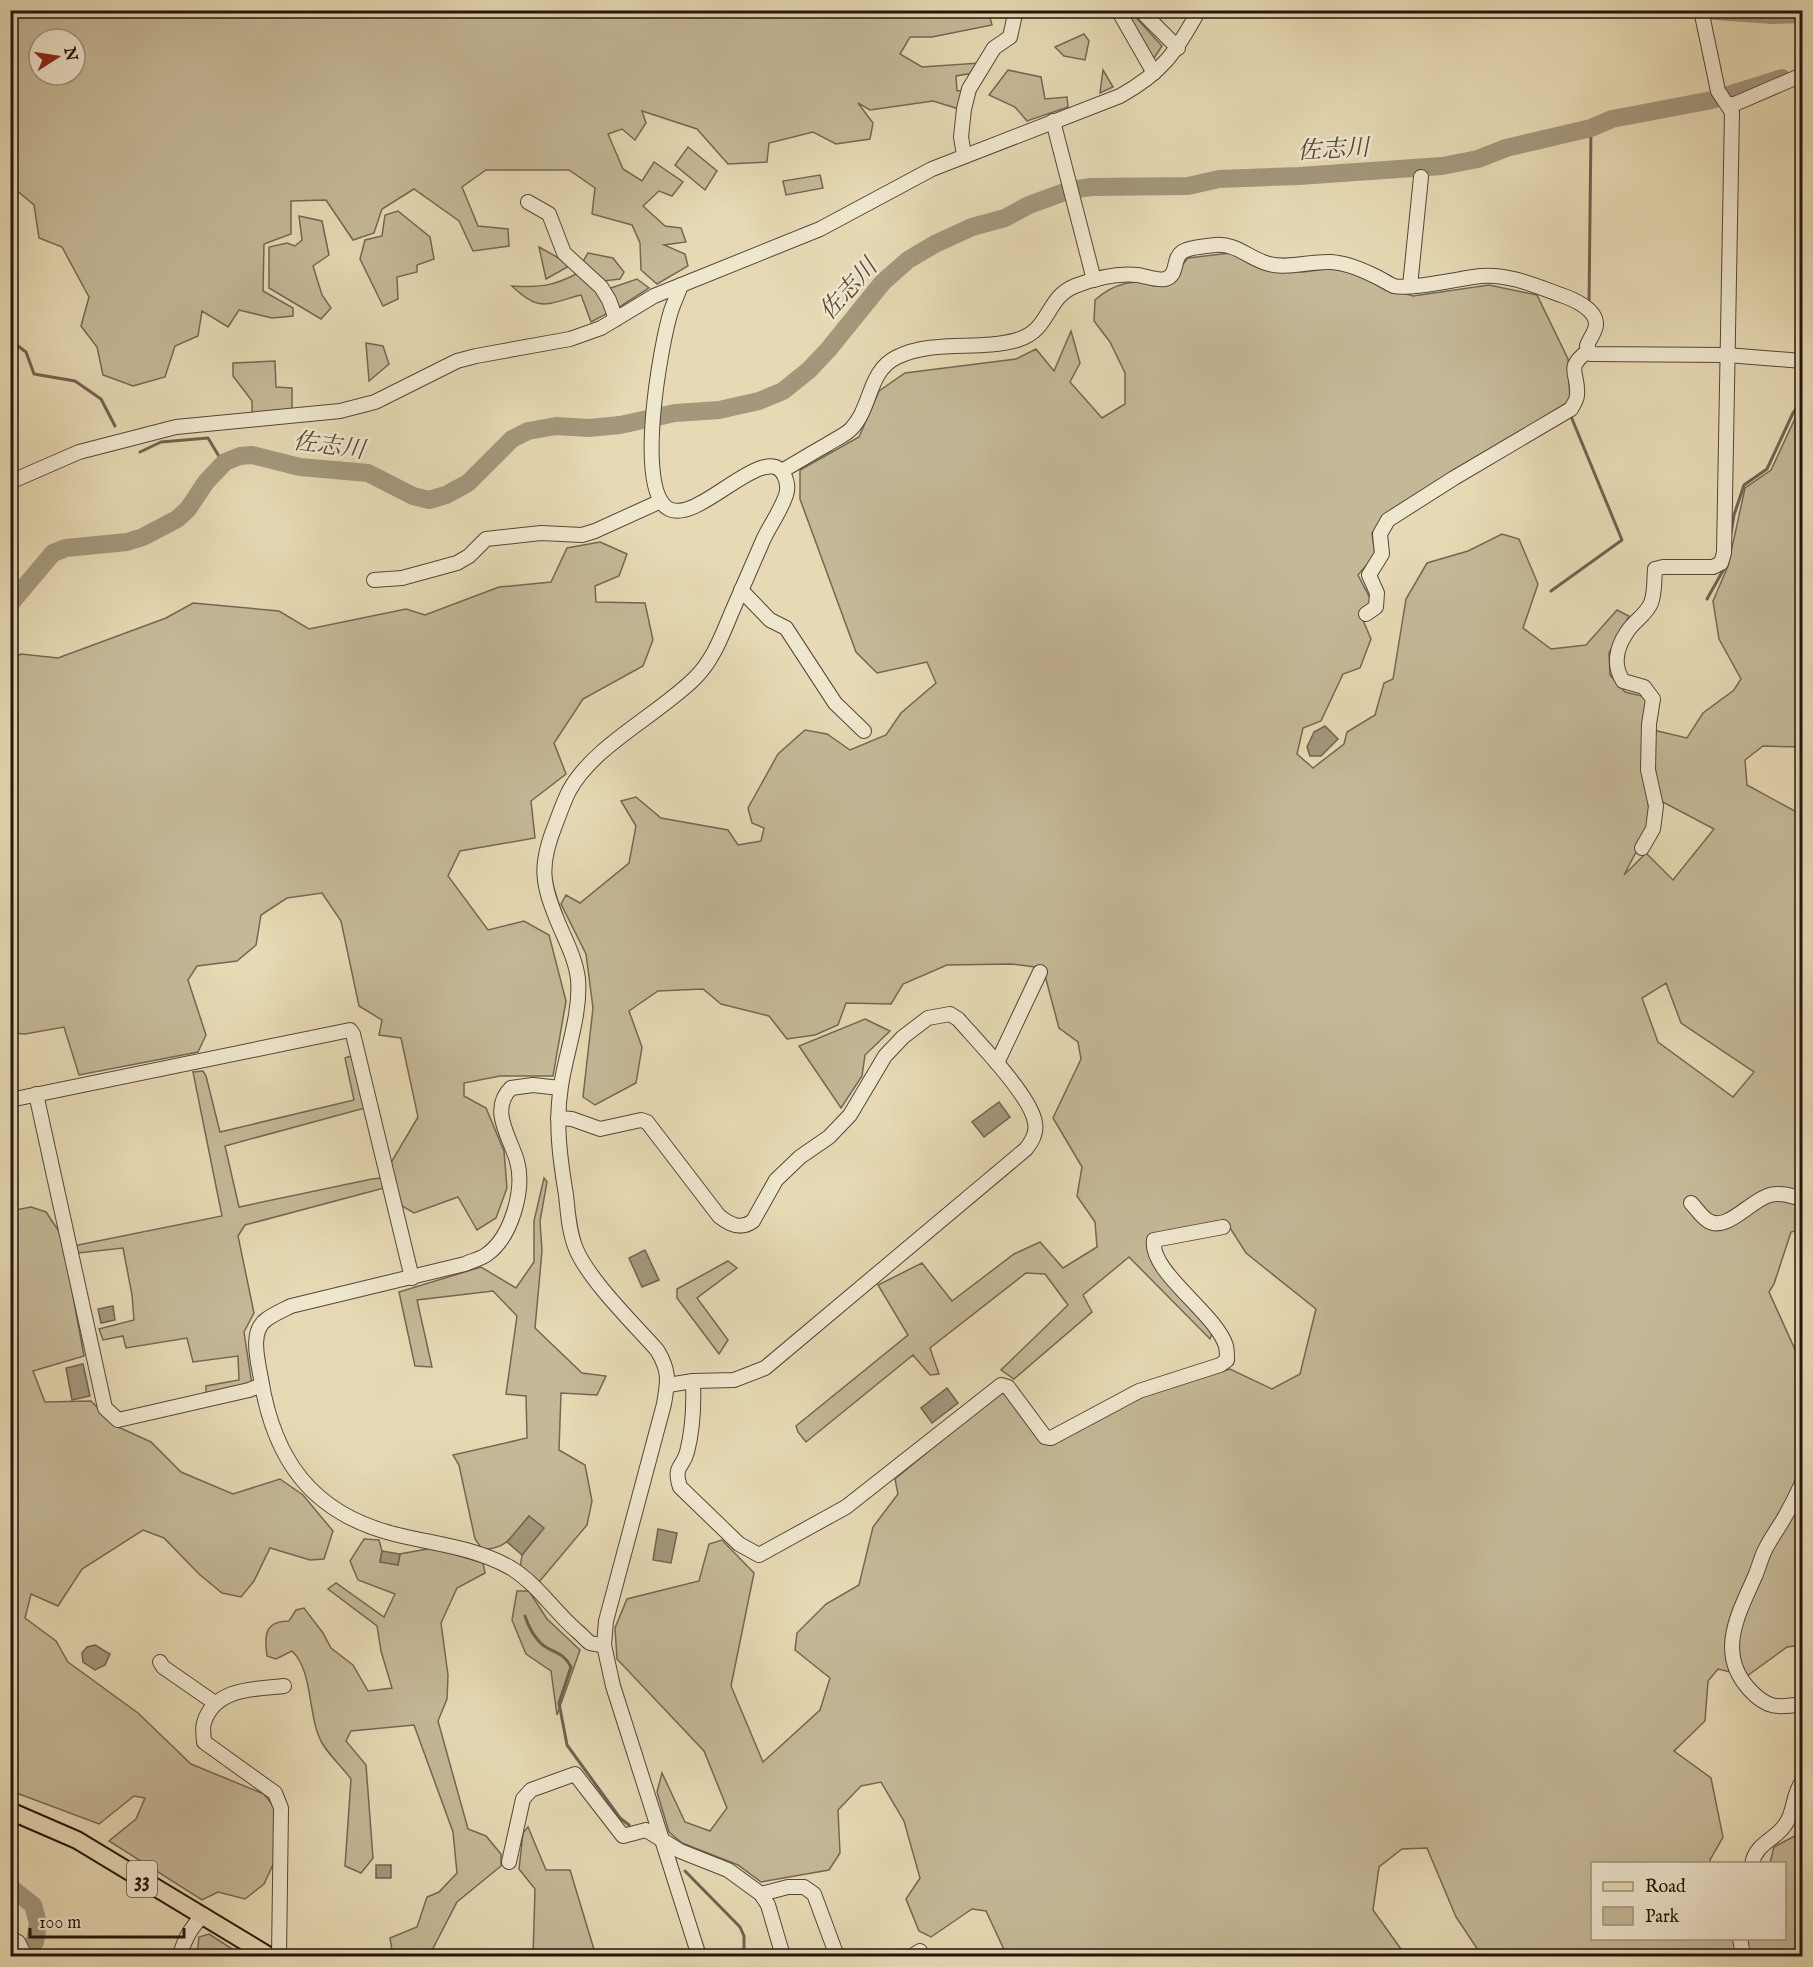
<svg xmlns="http://www.w3.org/2000/svg" width="1813" height="1967" font-family="'IM FELL English','Noto Serif JP',serif">
  <rect width="100%" height="100%" fill="#e6d9b3"/>
  <filter id="stains"><feTurbulence type="fractalNoise" baseFrequency=".00333" numOctaves="4"/><feColorMatrix values="0 0 0 0 .2 0 0 0 0 .09 0 0 0 0 .02 0 0 0 .5 -.17"/></filter>
  <radialGradient id="worn" r=".72"><stop offset=".6" stop-color="#630" stop-opacity="0"/><stop offset="1" stop-color="#630" stop-opacity=".3"/></radialGradient>
  <!-- green -->
  <g fill="#c5b897" stroke="#746754" stroke-width="1.5" fill-rule="evenodd">
    <path d="M914 10V15L989 14 992 25 932 37H910L900 54 922 67 979 63 974 73 956 76 957 91 965 90 959 109 933 101 870 110 858 103 873 123 870 139 836 144 813 132 769 143 767 162 728 164 697 129 642 111 646 123 635 140 622 129 608 134 623 169 642 181 654 162 683 182 672 196 659 191 643 206 665 226 681 228 686 242 664 245 685 254 688 266 657 284 641 270 640 243 632 225 592 214 595 188 569 170H486L462 187 478 226 508 229 509 246 473 251 459 221 414 189 382 209 374 233 353 240 326 200 291 201V234L264 244 263 291 293 308V316L272 318 239 310 228 327 202 311 198 336 175 346 165 377 133 386 103 375 97 347 81 326 89 297 62 247 39 238 34 205 15 189 11 190 10 11ZM39 39H75V75H39Z"/>
    <path d="M1123 11H1130L1162 46 1152 61Z"/>
    <path d="M1084 34 1089 41 1085 60 1064 56 1055 47Z"/>
    <path d="M1008 70 1041 77 1045 99 1067 97 1068 107 1027 121 1015 107 989 95Z"/>
    <path d="M1103 70 1113 87 1100 93Z"/>
    <path d="M688 147 717 171 705 190 675 165Z"/>
    <path d="M820 175 823 188 786 195 783 181Z"/>
    <path d="M398 211 430 237 434 259 417 265V272L397 277 398 299 383 306 360 259 365 240 382 236 385 215Z"/>
    <path d="M299 216 322 221 329 255 313 266 322 295 331 308 321 319 269 288V247L287 243 295 246 302 240Z"/>
    <path d="M539 247 571 265 546 279Z"/>
    <path d="M588 253 613 258 624 272 620 279 603 281 582 263Z"/>
    <path d="M1230 253 1262 269 1303 272 1341 267 1378 285 1413 296 1489 285 1537 295 1568 359 1570 401 1388 512 1372 533 1375 555 1358 575 1372 602 1360 613 1371 639 1360 668 1343 674 1321 721 1303 728 1297 754 1313 768 1344 744 1347 732 1375 715 1384 683 1393 679 1406 599 1427 563 1468 551 1502 534 1519 539 1538 584 1523 628 1551 649 1586 645 1617 610 1629 616 1609 653 1610 675 1625 692 1646 697 1649 827 1624 875 1646 853 1673 880 1714 829 1659 800 1652 772 1653 730 1687 738 1703 713 1734 690 1741 679 1719 639 1713 601 1728 566 1745 488 1771 470 1798 412 1802 407V747L1763 746 1745 760 1747 785 1802 815V1229L1791 1232 1774 1284 1769 1292 1802 1365V1471L1762 1545 1802 1494V1645L1787 1647 1747 1676 1718 1669 1708 1681 1705 1721 1674 1751 1711 1778 1723 1837 1710 1860V1863L1592 1864V1938H1784V1864L1770 1863 1774 1847 1802 1832V1956H1482L1456 1917 1427 1848 1402 1849 1379 1867 1373 1910 1406 1956H1007L986 1911 972 1909 931 1937 919 1931 906 1899 920 1878 904 1821 881 1782 861 1786 838 1810 840 1853 829 1870 761 1882 738 1865 682 1843 669 1832 657 1792 662 1773 685 1822 710 1831 727 1808 704 1751 617 1659 615 1628 627 1599 699 1581 709 1544 722 1540 754 1573 731 1686 763 1762 820 1710 830 1678 795 1650 797 1633 826 1604 859 1585 873 1527 898 1494 895 1479 999 1393 1006 1394 1047 1444 1140 1396 1230 1369 1272 1389 1300 1374 1316 1309 1246 1253 1227 1223 1157 1234 1152 1260 1213 1331 1210 1339 1129 1257 1083 1295 1092 1312 1014 1379 1001 1370 1068 1305 1045 1274 1026 1273 930 1348 939 1374 930 1375 913 1355 806 1442 798 1432 796 1426 908 1335 878 1285 922 1263 952 1301 1014 1254 1040 1242 1063 1268 1097 1247 1095 1222 1077 1196 1082 1167 1053 1118 1081 1059 1078 1042 1059 1028 1043 968 1012 964 947 965 903 984 891 1004 846 1003 838 1025 815 1035 787 1039 769 1016 721 1004 703 989 658 991 629 1011 642 1047 636 1083 595 1105 583 1097 593 1008 586 954 561 904 566 895 580 903 629 863 636 826 621 801 636 797 661 818 728 830 738 845 761 841 764 828 752 823 748 808 778 754 805 730 827 734 850 750 886 735 901 713 936 683 927 662 877 673 856 652 800 499V470L859 437 879 391 905 373 1016 359 1036 349 1054 371 1071 331 1080 363 1070 382 1102 418 1125 404V373L1110 342 1094 321 1095 300C1119 278 1138 282 1168 282L1188 258ZM1666 983 1681 1023 1754 1072 1733 1097 1658 1042 1642 998Z"/>
    <path d="M578 273 597 286 608 313 591 322 581 295C546 304 540 313 512 286 539 288 554 286 578 273Z"/>
    <path d="M637 279 649 288 618 308 608 289Z"/>
    <path d="M366 343 383 346 389 364 369 381Z"/>
    <path d="M275 361 276 387 292 388V412L252 415V401L233 376V363Z"/>
    <path d="M600 542 627 554 619 576 595 586 596 602 645 603 653 640 643 666 583 699 554 743 566 774 531 801 535 838 460 851 448 876 488 930 524 921 549 935 566 1001 553 1076H500L464 1083V1096L486 1108 504 1151 507 1188 496 1218 477 1230 458 1197 414 1213 402 1206 389 1166 418 1117 401 1038 379 1035 382 1020 359 1006 341 921 322 893 287 898 261 915 256 945 237 961 197 966 188 980 206 1035 198 1052 79 1075 64 1027 25 1034 11 1033V659L21 654 58 658 166 618 193 603 279 611 309 629 406 609 425 615 499 587 551 582 567 548Z"/>
    <path d="M865 1019 890 1031 865 1055 862 1076 841 1108 799 1046Z"/>
    <path d="M354 1055 365 1108 225 1146 239 1207 372 1179 381 1178 384 1188 245 1225 238 1236 254 1313 244 1332 252 1385 206 1397V1386L239 1380 238 1356 193 1362 187 1338 126 1348 123 1336 103 1340 99 1329 134 1320 132 1295 123 1248 78 1253 73 1246 222 1216 193 1072 203 1071 206 1076 220 1132 354 1100 345 1058Z"/>
    <path d="M544 1178 547 1182 540 1221 542 1251 535 1328 582 1373 606 1376 597 1395 561 1393 559 1450 585 1465 592 1501 587 1525 539 1582 520 1569 522 1555 543 1528 529 1516C514 1534 507 1550 482 1549L475 1539 459 1465 453 1455 527 1438 526 1396 506 1394 517 1316 493 1291 417 1300 432 1367 415 1366 399 1292 481 1267 516 1288 534 1262V1221Z"/>
    <path d="M31 1207 46 1212 62 1236 84 1356 33 1371 45 1402 91 1401 116 1426 151 1442 181 1472 233 1494 280 1479 303 1495 333 1531 324 1559 310 1560 270 1548 254 1581 241 1597 222 1593 199 1574 164 1538 143 1530 82 1569 58 1606 31 1594 25 1618 56 1641 68 1662 138 1713 191 1764 264 1794 275 1808V1860L264 1884 245 1899 218 1892 202 1900 109 1841 136 1819 145 1798 134 1796 99 1824 11 1791 10 1211Z"/>
    <path d="M728 1261 737 1268 697 1298 728 1340 719 1354 677 1298V1289Z"/>
    <path d="M364 1539 379 1540 382 1551 380 1562 398 1565 400 1554 433 1548 483 1563 485 1573 457 1588 441 1623 448 1675 447 1699 438 1721 468 1829 486 1836 501 1854V1866L457 1902 429 1956H393L390 1938 417 1927 427 1897 439 1892 457 1873 453 1832 414 1725 351 1731 346 1741 366 1765 373 1858 361 1873 345 1866 351 1779C342 1767 329 1755 322 1743 307 1716 314 1672 292 1651L276 1659 267 1656C264 1635 265 1621 289 1621L296 1610 304 1608 323 1633 331 1648 353 1665 368 1691 392 1688 381 1651 377 1626 328 1589 336 1583 384 1617 395 1594 358 1580 350 1561Z"/>
    <path d="M517 1591H529L547 1619 580 1650 557 1715 551 1671 526 1654 512 1620Z"/>
    <path d="M528 1827 546 1870H570L596 1956H533L535 1889 519 1869 523 1833Z"/>
    <path d="M209 1934 243 1956H197L199 1937Z"/>
  </g>
  <!-- water -->
  <g fill="#a3977c" stroke="#6f6351" stroke-width="1.5">
    <path d="M1325 726 1338 739 1321 756H1310L1307 747 1314 732Z"/>
    <path d="M999 1102 1010 1117 984 1137 972 1122Z"/>
    <path d="M645 1250 659 1280 642 1287 629 1258Z"/>
    <path d="M113 1306 115 1320 101 1323 98 1309Z"/>
    <path d="M83 1364 90 1396 72 1400 66 1368Z"/>
    <path d="M947 1388 958 1403 932 1423 921 1408Z"/>
    <path d="M529 1516 544 1528 522 1555 507 1542Z"/>
    <path d="M658 1529 677 1533 671 1563 653 1560Z"/>
    <path d="M382 1551 400 1554 398 1565 380 1562Z"/>
    <path d="M95 1645 110 1654 105 1665 95 1670 83 1662 82 1653 87 1647Z"/>
    <rect x="376" y="1865" width="15" height="13"/>
  </g>
  <g fill="none" stroke-linecap="round" stroke-linejoin="round">
    <!-- stream -->
    <g stroke="#6f6351" stroke-width="3">
      <path d="M1589 303 1591 128"/>
      <path d="M10 340 26 352 34 374 75 381 101 399 115 426"/>
      <path d="M140 452 161 442 208 438 220 458 225 462"/>
      <path d="M1731 534 1734 515 1744 485 1767 469 1793 413 1802 401"/>
      <path d="M1551 591 1622 540 1570 414"/>
      <path d="M1707 599 1725 567"/>
      <path d="M525 1616C528 1626 535 1639 544 1646 555 1653 564 1653 571 1667L559 1703 567 1745 620 1818 629 1825"/>
      <path d="M685 1871 740 1927 744 1936V1956"/>
    </g>
    <!-- river -->
    <g stroke="#a3977c" stroke-width="18">
      <path d="M1701 10 1773 15 1802 14"/>
      <path d="M10 604 53 553 66 548 127 542 143 537 177 519 188 509 206 482 225 462 240 456 252 455 300 467 368 473 413 496 429 500 446 495 468 483 512 439 528 431 556 426 589 428 620 425 675 413 719 410 759 401 783 391 809 370 828 350 883 282 908 260 935 244 972 227 1005 218 1029 205 1070 190 1091 187 1188 186 1219 179 1299 176 1442 166 1478 159 1506 148 1591 128 1612 119 1712 100 1782 78"/>
      <path d="M10 1887 33 1905 38 1923 35 1942 18 1956"/>
    </g>
    <!-- minor casing -->
    <g stroke="#534739" stroke-width="16">
      <g id="minor">
        <path d="M1118 10 1154 73"/>
        <path d="M1140 10 1178 48"/>
        <path d="M1729 105 1737 103 1802 75"/>
        <path d="M1053 121 1094 280"/>
        <path d="M964 155 961 137 964 109 969 89 994 48 1010 37 1016 10"/>
        <path d="M528 202 549 214 564 253 601 287 609 300 616 319"/>
        <path d="M681 285C678 294 674 302 671 311 661 343 634 491 669 509 699 524 765 440 784 475 787 481 788 489 786 495 781 510 771 524 764 538 754 561 744 584 734 607 723 632 715 658 695 678 658 715 593 746 569 791 564 801 560 812 556 823 538 867 542 884 560 927 567 943 576 961 578 979 581 1014 566 1052 561 1086 555 1123 560 1159 566 1195 568 1213 569 1232 576 1249 589 1280 633 1323 657 1350 670 1371 668 1381 664 1404L606 1621 604 1645 613 1686 699 1956"/>
        <path d="M1410 286 1421 177"/>
        <path d="M782 471C797 462 812 453 828 444 835 439 846 435 852 428 872 406 868 371 897 357 934 339 979 351 1017 340 1051 330 1045 298 1075 286 1093 279 1117 273 1137 275 1146 276 1156 281 1165 279 1179 275 1172 259 1182 252 1189 247 1206 246 1215 245 1237 243 1249 259 1269 264 1289 269 1310 261 1331 262 1347 263 1363 270 1377 277 1383 280 1389 284 1394 286 1411 290 1461 278 1481 276 1509 274 1534 285 1561 295 1573 299 1596 309 1596 324 1596 332 1589 339 1587 346L1591 354 1727 355 1802 361"/>
        <path d="M10 482 79 452 176 427 340 411 375 402 457 361 476 356 570 339 601 328 654 296 820 229 932 169 1120 96C1163 72 1176 52 1199 10"/>
        <path d="M374 580 402 578 457 563 469 556 486 539 541 533 582 535 595 531 661 501"/>
        <path d="M741 590 770 620 786 628 835 703 864 731"/>
        <path d="M1366 614 1376 607 1377 593 1369 575 1382 554 1380 534 1388 520 1454 478 1571 409C1573 405 1577 400 1577 395 1579 372 1564 369 1588 351"/>
        <path d="M1642 848 1653 829 1656 806 1648 770 1649 724 1653 699 1644 687 1623 681C1613 666 1616 648 1627 632 1634 621 1646 615 1651 603 1655 593 1654 580 1655 569L1663 567H1713L1721 563 1724 553 1732 112 1718 91 1701 10"/>
        <path d="M997 1063 1040 972"/>
        <path d="M560 1088 533 1085 511 1088C489 1110 510 1137 517 1161 525 1190 511 1238 486 1255 480 1259 471 1261 465 1264L291 1306C283 1310 274 1314 267 1319 249 1331 258 1361 261 1379 274 1460 312 1513 394 1534 433 1544 475 1547 511 1568 537 1584 554 1611 577 1631 581 1634 586 1640 590 1643 594 1644 600 1645 604 1645"/>
        <path d="M36 1094 105 1408 118 1420 249 1390 262 1385"/>
        <path d="M10 1100 350 1030 353 1034 412 1278"/>
        <path d="M558 1118 572 1119 600 1129 641 1120 647 1122 719 1216C730 1225 741 1230 753 1221L776 1180 800 1157 829 1137 850 1115 885 1056 903 1037 928 1018 950 1014 958 1019C977 1041 1032 1097 1035 1123 1037 1133 1032 1141 1026 1149L765 1368 734 1380 693 1381 668 1385"/>
        <path d="M1691 1203C1696 1208 1701 1216 1707 1220 1726 1234 1750 1200 1770 1195 1781 1192 1792 1196 1802 1199"/>
        <path d="M693 1381C694 1405 693 1429 687 1452 683 1468 673 1465 680 1487L739 1544 759 1555 846 1507 1001 1385 1008 1387 1045 1437 1051 1438 1139 1391 1220 1365 1227 1360C1227 1355 1227 1350 1226 1346 1216 1313 1149 1272 1154 1240L1223 1227"/>
        <path d="M1802 1483C1796 1496 1790 1508 1783 1520 1777 1530 1769 1541 1764 1552 1761 1559 1759 1566 1756 1574 1740 1611 1715 1652 1749 1689 1767 1709 1778 1708 1802 1704"/>
        <path d="M160 1662 163 1667 215 1703"/>
        <path d="M509 1862 523 1799 531 1790 575 1774 623 1836 646 1830 680 1851 728 1870 761 1894 768 1905 783 1956"/>
        <path d="M1752 1864C1756 1843 1774 1841 1785 1825 1795 1812 1792 1795 1802 1782"/>
        <path d="M761 1894 788 1887H804L814 1894 837 1956"/>
        <path d="M1740 1938 1743 1956"/>
        <path d="M10 1939 18 1942 25 1956"/>
        <path d="M180 1956C184 1939 191 1928 203 1915"/>
        <path d="M279 1956 281 1808 275 1793 204 1742C204 1737 202 1729 204 1723 214 1688 254 1689 284 1686"/>
        <path d="M912 1956 920 1951"/>
      </g>
    </g>
    <!-- major casing -->
    <g stroke="#221610" stroke-width="20">
      <path id="major" d="M10 1811 77 1840 269 1956"/>
    </g>
    <!-- minor -->
    <use href="#minor" stroke="#efe6ce" stroke-width="14"/>
    <!-- major -->
    <use href="#major" stroke="#e6d9b3" stroke-width="16"/>
  </g>
  <g text-anchor="middle" stroke-width="5" stroke-linejoin="round" paint-order="stroke">
    <!-- shield labels -->
    <rect fill="#efe6ce" stroke="#605449" stroke-width="1.5" x="127" y="1861" width="30" height="36" rx="4.5"/>
    <g font-size="21" font-weight="bold" fill="#221610">
      <text x="142" y="1886">33</text>
    </g>
    <!-- water labels -->
    <g font-size="24" font-style="italic" fill="#564a3b" stroke="#efe6ce">
      <text transform="translate(1333 149) rotate(-3)" y="8">佐志川</text>
      <text transform="translate(848 289) rotate(-48)" y="8">佐志川</text>
      <text transform="translate(329 445) rotate(8)" y="8">佐志川</text>
    </g>
  </g>
  <!-- margin -->
  <rect width="1813" height="1967" fill="none" stroke="#e6d9b3" stroke-width="36"/>
  <rect x="12" y="12" width="1789" height="1943" fill="none" stroke="#221610" stroke-width="3"/>
  <rect x="18" y="18" width="1777" height="1931" fill="none" stroke="#221610" stroke-width="1.5"/>
  <!-- legend -->
  <rect x="1591" y="1862" width="195" height="78" fill="#efe6ce" stroke="#9d9382" stroke-width="1.5"/>
  <rect x="1603" y="1882" width="30" height="9" fill="#e6d9b3" stroke="#9d9382" stroke-width="1.5"/>
  <text x="1645" y="1892" font-size="18" fill="#221610">Road</text>
  <rect x="1603" y="1907" width="30" height="18" fill="#c5b897" stroke="#9d9382" stroke-width="1.5"/>
  <text x="1645" y="1922" font-size="18" fill="#221610">Park</text>
  <!-- north arrow -->
  <g transform="translate(57 57) rotate(78)"><circle r="28" fill="#efe6ce" stroke="#9d9382" stroke-width="1.5"/>
  <path d="M0-4.5L10 22L0 15L-10 22Z" fill="#8f2418"/>
  <text y="-9" font-size="16" font-weight="bold" text-anchor="middle" fill="#221610">N</text>
  </g>
  <!-- scale -->
  <path d="M30 1928v9h154v-9" fill="none" stroke="#221610" stroke-width="3"/>
  <text x="39" y="1928" font-size="18" fill="#221610" stroke="#efe6ce" stroke-width="4.5" paint-order="stroke">100 m</text>
  <rect width="100%" height="100%" filter="url(#stains)"/>
  <rect width="100%" height="100%" fill="url(#worn)"/>
</svg>
